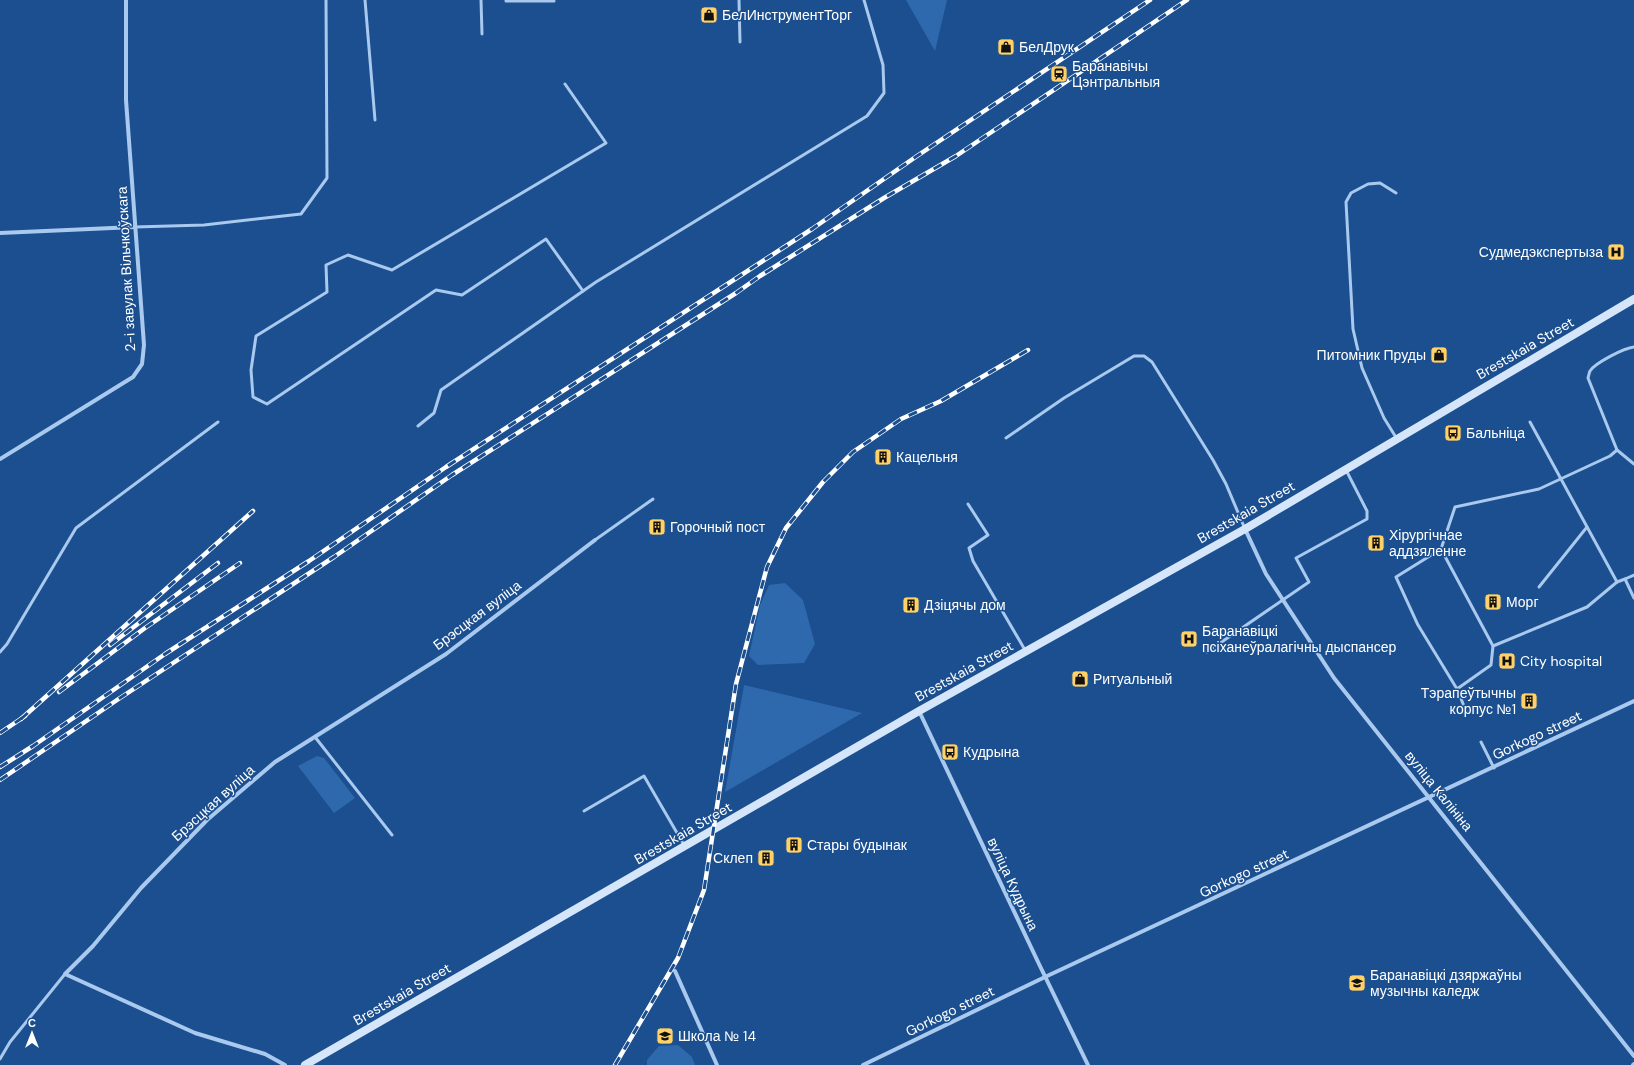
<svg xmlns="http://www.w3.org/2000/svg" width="1634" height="1065" font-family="'DM Sans',sans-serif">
  <rect width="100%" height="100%" fill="#1b4f8f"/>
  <!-- green -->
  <g fill="#2e69ad">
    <path d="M906 0H947L935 51Z"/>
    <path d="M785 583 803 600 815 644 804 663 758 665 749 656 760 605 769 585Z"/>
    <path d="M744 685 862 713 725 792Z"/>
    <path d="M317 756 324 758 355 798 334 813 298 766Z"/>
    <path d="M678 1045 692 1057 695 1065H647V1060L659 1046Z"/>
  </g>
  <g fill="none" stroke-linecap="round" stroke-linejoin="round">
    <!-- service -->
    <g stroke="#a9c9ee" stroke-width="3">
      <path d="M365 0 375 120"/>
      <path d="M481 0 482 34"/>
      <path d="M506 0V1H554"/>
      <path d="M739 0 740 42"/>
      <path d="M565 84 606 143 392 270 348 255 326 265 327 292 256 336 251 370 253 397 267 404 436 290 462 295 546 239 583 291"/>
      <path d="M1396 193 1380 183 1368 184 1351 193 1346 202 1353 329 1362 368 1384 418 1397 439"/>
      <path d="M135 227 204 225 301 214 327 178 326 0"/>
      <path d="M1634 347C1624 348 1595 363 1590 371 1589 373 1589 375 1588 378L1617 450 1634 464"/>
      <path d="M1530 422 1617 582 1625 579"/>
      <path d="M418 426 434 413 441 390 596 282 867 116 884 93 883 65 864 0"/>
      <path d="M1006 438 1064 398 1134 356H1144L1152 362 1213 460 1226 484 1245 529"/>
      <path d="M968 504 988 535 969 548 973 561 1025 650"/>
      <path d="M595 540 653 499"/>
      <path d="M1441 549 1493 646 1491 665 1457 689 1418 625 1396 577 1441 549 1455 507 1539 489 1610 456 1617 450"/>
      <path d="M1634 575 1625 579 1634 598"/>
      <path d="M1539 587 1587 527"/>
      <path d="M1493 646 1587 607 1617 582"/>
      <path d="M0 652 7 644 76 528 218 422"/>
      <path d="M1207 652 1309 582 1296 558 1367 519V511L1346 470"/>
      <path d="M1457 689 1466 711"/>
      <path d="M315 737 392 835"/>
      <path d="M1481 742 1494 768"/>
      <path d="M584 811 644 776 684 845"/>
      <path d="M0 1059 10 1042 65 974"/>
    </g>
    <!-- minor -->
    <g stroke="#a9c9ee" stroke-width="4">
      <path d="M0 233 135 227"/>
      <path d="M0 459 133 377 142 364 144 345 126 100V0"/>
      <path d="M1245 529 1266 574 1334 678 1634 1056"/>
      <path d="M919 711 1039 964 1088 1065"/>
      <path d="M675 971 717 1065"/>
      <path d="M285 1065 265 1054 195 1033 65 974 93 946 141 888 207 820 275 762 446 654 595 540"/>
      <path d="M863 1065 1045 977 1634 701"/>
      <path d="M1633 1065 1634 1064"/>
    </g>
    <!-- secondary -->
    <path stroke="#d6e6fa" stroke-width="8" d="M305 1065 919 711 1245 529 1634 299"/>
    <!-- rail casing -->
    <g stroke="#fff" stroke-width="4.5">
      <g id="rail">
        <path d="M110 645 218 563"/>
        <path d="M59 692 145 628 240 563"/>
        <path d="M21 719 253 511"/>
        <path d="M0 733 25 716"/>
        <path d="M0 767 33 746 165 654 309 561 446 467 812 229 917 156 1150 0"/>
        <path d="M0 780 117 700 334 557 452 475 736 293 760 276 884 198 956 156 1187 0"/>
        <path d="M615 1065 678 958 704 890 736 684 767 567 786 528 823 482 853 452 901 419 941 401 1028 350"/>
      </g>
    </g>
    <!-- rail -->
    <use href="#rail" stroke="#1b4f8f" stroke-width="3" stroke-dasharray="9" stroke-linecap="butt"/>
  </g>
  <!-- icons -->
  <defs>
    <g id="shop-square" transform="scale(0.9)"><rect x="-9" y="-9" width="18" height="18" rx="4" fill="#ffd166" stroke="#1b4f8f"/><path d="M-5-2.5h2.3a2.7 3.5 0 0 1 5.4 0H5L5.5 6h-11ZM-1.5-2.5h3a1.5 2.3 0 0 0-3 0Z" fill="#111"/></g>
    <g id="station-square" transform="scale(0.9)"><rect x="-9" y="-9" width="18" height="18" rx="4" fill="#ffd166" stroke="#1b4f8f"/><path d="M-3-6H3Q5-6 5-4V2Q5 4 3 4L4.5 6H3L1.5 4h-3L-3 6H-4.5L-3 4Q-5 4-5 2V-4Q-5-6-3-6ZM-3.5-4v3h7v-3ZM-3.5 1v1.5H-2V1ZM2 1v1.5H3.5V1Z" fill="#111"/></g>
    <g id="hospital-square" transform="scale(0.9)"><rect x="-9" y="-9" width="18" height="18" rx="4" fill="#ffd166" stroke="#1b4f8f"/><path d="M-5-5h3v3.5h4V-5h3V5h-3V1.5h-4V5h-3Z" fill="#111"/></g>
    <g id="bus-square" transform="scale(0.9)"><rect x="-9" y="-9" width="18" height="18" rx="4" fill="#ffd166" stroke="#1b4f8f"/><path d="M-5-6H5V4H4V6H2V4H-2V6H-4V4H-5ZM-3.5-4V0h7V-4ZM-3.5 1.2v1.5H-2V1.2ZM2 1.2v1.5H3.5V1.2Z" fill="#111"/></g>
    <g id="building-square" transform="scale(0.9)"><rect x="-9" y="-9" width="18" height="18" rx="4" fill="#ffd166" stroke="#1b4f8f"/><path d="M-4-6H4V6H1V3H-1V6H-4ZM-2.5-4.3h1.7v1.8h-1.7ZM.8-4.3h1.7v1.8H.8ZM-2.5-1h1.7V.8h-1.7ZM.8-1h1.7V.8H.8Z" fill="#111"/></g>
    <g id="university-square" transform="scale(0.9)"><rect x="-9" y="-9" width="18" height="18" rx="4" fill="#ffd166" stroke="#1b4f8f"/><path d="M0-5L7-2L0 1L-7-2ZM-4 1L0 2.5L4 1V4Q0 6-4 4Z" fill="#111"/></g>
    <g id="school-square" transform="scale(0.9)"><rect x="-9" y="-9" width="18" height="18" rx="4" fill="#ffd166" stroke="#1b4f8f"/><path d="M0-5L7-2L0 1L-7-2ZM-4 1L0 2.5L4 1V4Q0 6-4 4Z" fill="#111"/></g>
  </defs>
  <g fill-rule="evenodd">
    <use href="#shop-square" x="709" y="15"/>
    <use href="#shop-square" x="1006" y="47"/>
    <use href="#station-square" x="1059" y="74"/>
    <use href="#hospital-square" x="1616" y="252"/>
    <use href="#shop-square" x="1439" y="355"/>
    <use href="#bus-square" x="1453" y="433"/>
    <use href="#building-square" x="883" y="457"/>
    <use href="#building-square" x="657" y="527"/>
    <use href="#building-square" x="1376" y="543"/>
    <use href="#building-square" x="1493" y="602"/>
    <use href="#building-square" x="911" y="605"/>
    <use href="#hospital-square" x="1189" y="639"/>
    <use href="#hospital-square" x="1507" y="661"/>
    <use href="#shop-square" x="1080" y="679"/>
    <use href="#building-square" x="1529" y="701"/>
    <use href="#bus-square" x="950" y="752"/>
    <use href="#building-square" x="794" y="845"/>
    <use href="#building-square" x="766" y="858"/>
    <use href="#university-square" x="1357" y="983"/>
    <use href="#school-square" x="665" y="1036"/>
  </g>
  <g text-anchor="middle" stroke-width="3" stroke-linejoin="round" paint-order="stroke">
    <!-- poi labels -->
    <g font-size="14" fill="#fff" stroke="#1b4f8f" text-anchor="start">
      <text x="722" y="20">БелИнструментТорг</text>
      <text x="1019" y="52">БелДрук</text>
      <text x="1072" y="71">Баранавічы<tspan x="1072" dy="16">Цэнтральныя</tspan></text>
      <text x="1603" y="257" text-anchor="end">Судмедэкспертыза</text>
      <text x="1426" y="360" text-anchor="end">Питомник Пруды</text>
      <text x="1466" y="438">Бальніца</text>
      <text x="896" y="462">Кацельня</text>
      <text x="670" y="532">Горочный пост</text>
      <text x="1389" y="540">Хірургічнае<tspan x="1389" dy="16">аддзяленне</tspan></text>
      <text x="1506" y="607">Морг</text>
      <text x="924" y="610">Дзіцячы дом</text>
      <text x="1202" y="636">Баранавіцкі<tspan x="1202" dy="16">псіханеўралагічны дыспансер</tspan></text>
      <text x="1520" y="666">City hospital</text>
      <text x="1093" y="684">Ритуальный</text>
      <text x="1516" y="698" text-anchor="end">Тэрапеўтычны<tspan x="1516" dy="16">корпус №1</tspan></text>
      <text x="963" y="757">Кудрына</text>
      <text x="807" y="850">Стары будынак</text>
      <text x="753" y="863" text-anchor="end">Склеп</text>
      <text x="1370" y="980">Баранавіцкі дзяржаўны<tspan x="1370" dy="16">музычны каледж</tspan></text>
      <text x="678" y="1041">Школа № 14</text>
    </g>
    <!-- street labels -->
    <g font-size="14" fill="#fff" stroke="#1b4f8f">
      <text transform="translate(126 269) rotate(-93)" y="5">2-і завулак Вільчкоўскага</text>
      <text transform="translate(1525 348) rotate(-30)" y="5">Brestskaia Street</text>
      <text transform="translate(1246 512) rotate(-30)" y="5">Brestskaia Street</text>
      <text transform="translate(477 615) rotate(-37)" y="5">Брэсцкая вуліца</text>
      <text transform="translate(964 671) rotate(-29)" y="5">Brestskaia Street</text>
      <text transform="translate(1537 735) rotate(-25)" y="5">Gorkogo street</text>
      <text transform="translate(1439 791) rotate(51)" y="5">вуліца Калініна</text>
      <text transform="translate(213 803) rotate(-42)" y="5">Брэсцкая вуліца</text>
      <text transform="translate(683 833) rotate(-30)" y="5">Brestskaia Street</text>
      <text transform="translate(1244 873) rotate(-25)" y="5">Gorkogo street</text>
      <text transform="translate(1013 884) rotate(65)" y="5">вуліца Кудрына</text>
      <text transform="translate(402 994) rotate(-30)" y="5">Brestskaia Street</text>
      <text transform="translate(950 1011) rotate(-26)" y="5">Gorkogo street</text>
    </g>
  </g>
  <!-- north arrow -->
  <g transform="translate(32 1033)" stroke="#1b4f8f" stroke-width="3" paint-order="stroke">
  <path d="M0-3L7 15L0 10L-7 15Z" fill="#ffffff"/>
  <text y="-6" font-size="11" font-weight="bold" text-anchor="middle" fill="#ffffff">С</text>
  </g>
</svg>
